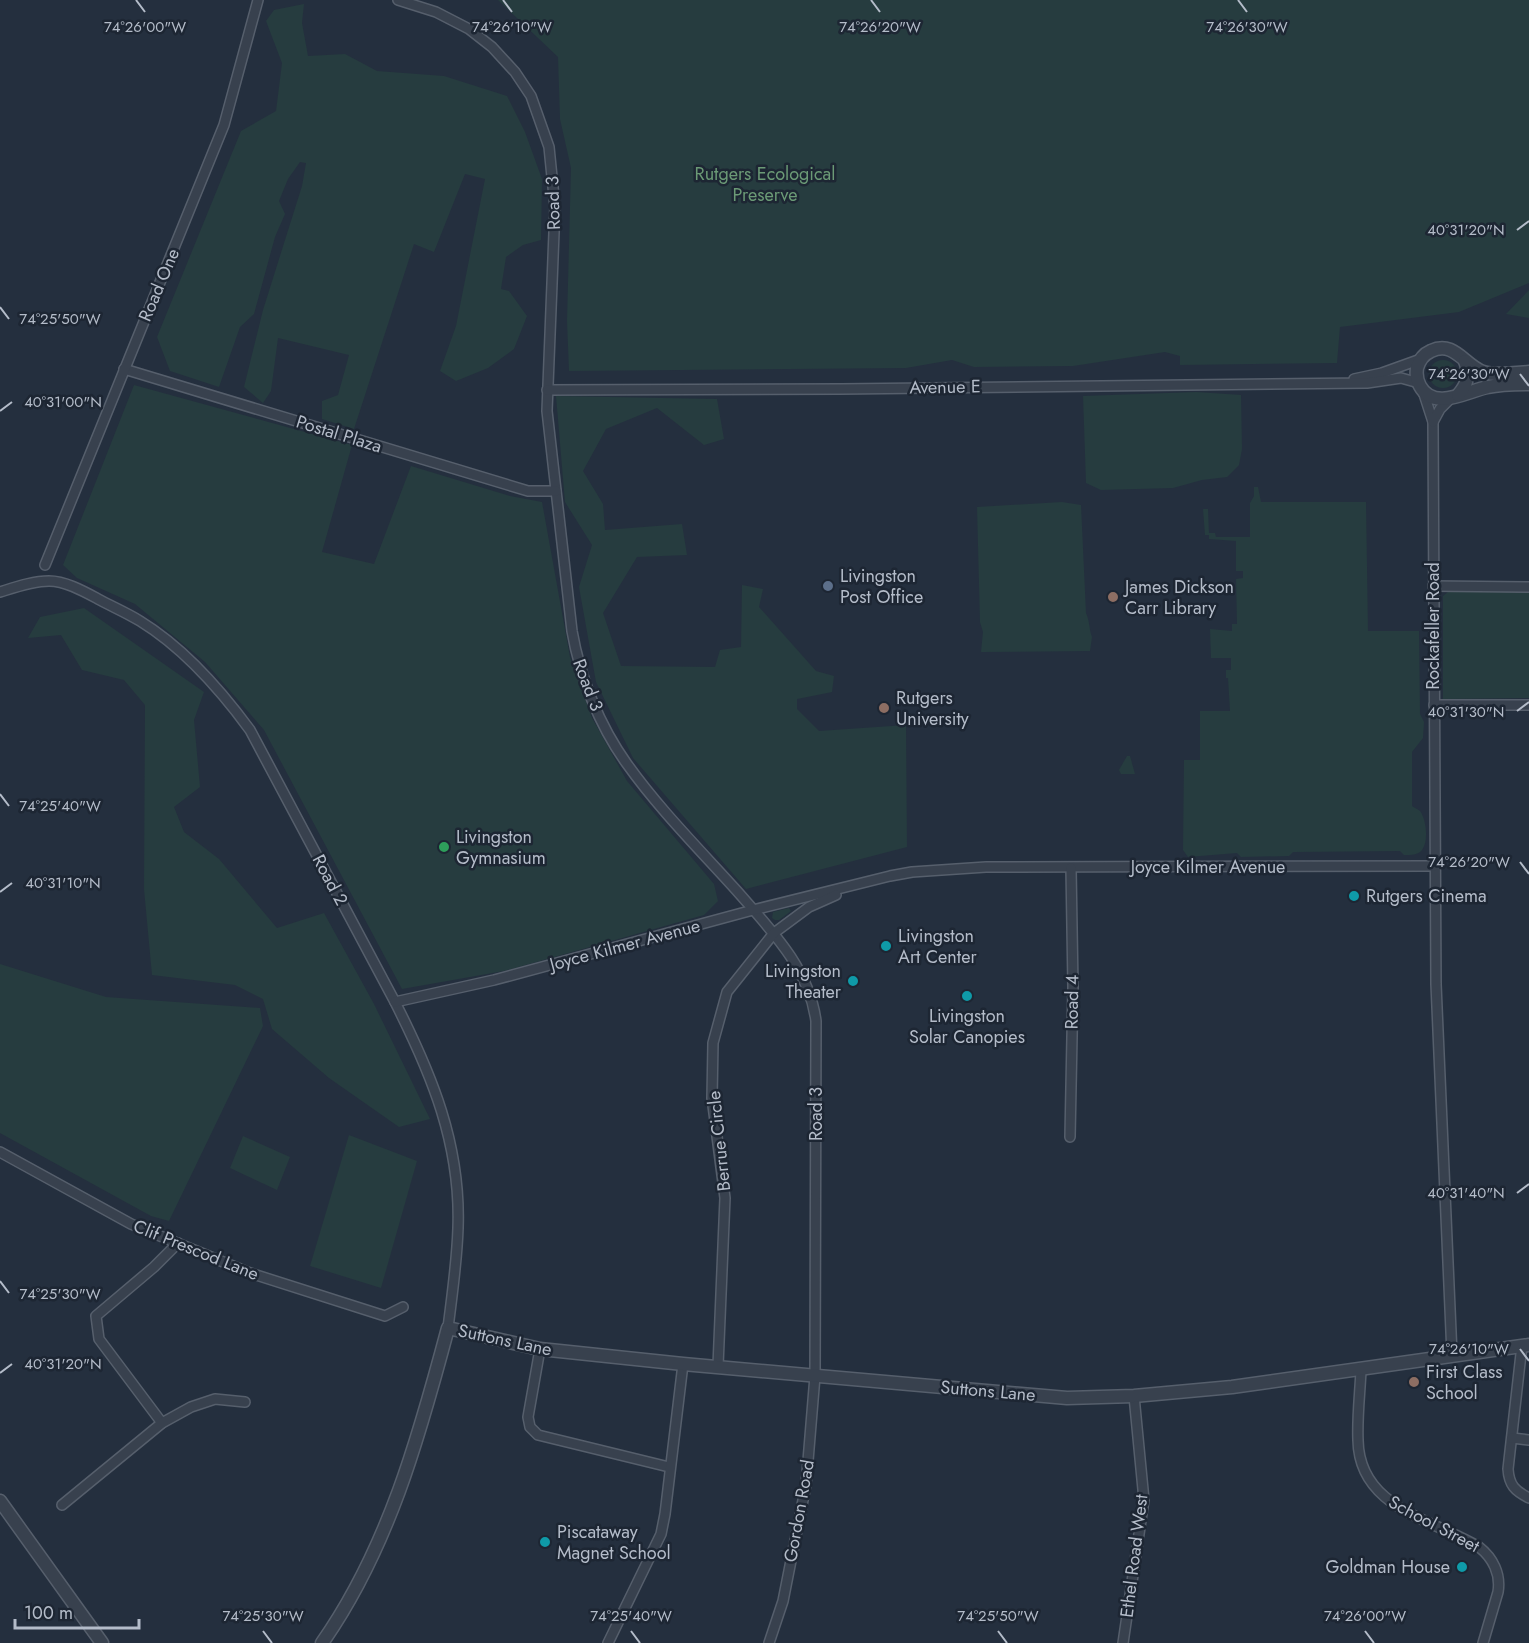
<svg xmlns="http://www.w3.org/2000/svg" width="1529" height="1643" font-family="Jost,sans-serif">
  <rect width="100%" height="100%" fill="#242f3e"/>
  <!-- green -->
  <g fill="#263c3f">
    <path d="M498 0H1529V283L1459 312 1340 327 1337 363 1180 365V356L1165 352 1073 366 974 367 952 360 906 368 569 371 567 321 571 168 560 119 558 57Z"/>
    <path d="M304 4 302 23 308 56 345 54 377 71 444 76 507 96 525 132 542 179 541 240 523 245 506 257 501 289 509 291 527 316 514 349 488 368 456 381 440 371 456 326 485 179 465 174 434 252 414 244 354 429 322 419V401L338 395 349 355 278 338 271 391 263 403 244 387 263 310 302 186 306 163 300 162 288 179 279 201 285 214 275 237 254 314 240 327 219 387 170 371 157 337 241 131 276 111 282 63 266 21 274 10Z"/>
    <path d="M1529 290V318L1506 314Z"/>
    <circle cx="1443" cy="374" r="14"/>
    <path d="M134 385 352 445 322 552 374 564 411 466 510 496 542 502 570 657 592 718 627 781 714 884 718 901 704 915 504 971 402 989 264 730 205 662 135 604 77 578 63 565Z"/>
    <path d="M1196 392 1241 395 1242 449 1239 465 1227 477 1202 480 1173 488 1101 490 1086 483 1083 396Z"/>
    <path d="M556 396 717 399 724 439 704 445 657 408 606 429 583 471 603 504 605 530 682 524 687 555 637 557 603 613 621 666 715 667 720 650 741 647 742 585 763 589 759 607 816 671 834 676 832 692 797 699V709L819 731 906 725 907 847 746 889 633 758 596 682 579 587 592 545 565 502Z"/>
    <path d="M1254 487H1258L1261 502H1366L1368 631H1419L1420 714 1424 722 1423 738 1412 752V806C1414 808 1418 809 1420 811 1426 819 1429 841 1422 850 1418 855 1411 855 1404 855L1400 851 1293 852 1289 856 1241 857 1237 853 1188 857 1183 850 1184 760H1200V711H1230L1228 678H1226V670H1231V658H1211L1210 629 1232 631V624H1237L1236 579 1243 578V571H1236V541L1209 539V535H1205L1203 509H1208L1209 533H1215L1216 537H1250V503L1254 496Z"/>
    <path d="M1062 502 1081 505 1086 613C1090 622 1089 629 1092 637L1090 651 981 652 983 632 980 622 977 507Z"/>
    <path d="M1448 592H1529V698L1443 699V596Z"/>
    <path d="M84 608 204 692 194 720 200 787 174 807 184 832 219 859 277 928 324 913 374 1004 430 1119 399 1127 329 1078 272 1029 263 999 235 985 152 975 144 889 145 705 124 680 82 670 61 635 28 638 40 617Z"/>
    <path d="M1127 756H1130L1135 774H1121L1119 770Z"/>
    <path d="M789 908 791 911 779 920H775L772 918 773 912Z"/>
    <path d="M0 964 106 997 260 1008 263 1026 169 1221 151 1216 0 1133Z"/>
    <path d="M349 1135 417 1161 381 1288 310 1266Z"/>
    <path d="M243 1136 290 1157 277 1190 230 1168Z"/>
  </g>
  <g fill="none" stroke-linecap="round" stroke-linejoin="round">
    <!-- minor casing -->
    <g stroke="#565f6c" stroke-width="12">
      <g id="minor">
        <path d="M398 0 436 12 469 29 492 47 515 72 531 96 549 147 555 207 547 411 572 631C580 677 599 725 627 764 659 809 700 850 737 891 771 930 809 968 816 1021L815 1376 806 1485 783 1601 769 1643"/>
        <path d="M124 369 528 491H556"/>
        <path d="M1354 379 1382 373 1421 359"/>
        <path d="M547 390 841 389 1367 383 1401 378 1419 383"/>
        <path d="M1423 391 1433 422 1436 984 1452 1355"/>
        <path d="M1433 422 1440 409 1451 398"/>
        <path d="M45 565 224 125 258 0"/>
        <path d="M1433 586 1529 587"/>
        <path d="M0 592C16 587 33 581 49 581 66 581 85 592 100 600 113 607 127 613 140 621 184 648 220 689 250 730L395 1002C432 1075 461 1145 458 1228 457 1262 452 1295 448 1328"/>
        <path d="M1434 705H1529"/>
        <path d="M395 1002 494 980 753 910 890 876 912 872 986 867 1434 866"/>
        <path d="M1070 1137 1073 987 1071 868"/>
        <path d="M0 1152 131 1224 250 1273 385 1316 403 1307"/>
        <path d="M1522 1345 1508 1469C1509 1485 1515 1491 1529 1498"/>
        <path d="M540 1349 528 1417 530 1427 538 1435 669 1467"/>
        <path d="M718 1366 725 1198 712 1098 713 1043 727 992 774 933 809 907 836 895"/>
        <path d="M1361 1370C1360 1393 1357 1417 1358 1440 1359 1508 1432 1519 1479 1547 1493 1558 1501 1574 1498 1592L1483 1643"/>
        <path d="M162 1423 99 1339 96 1316 154 1267 178 1243"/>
        <path d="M1512 1438 1529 1440"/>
        <path d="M62 1505 162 1423 191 1407 215 1399 245 1402"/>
        <path d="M608 1643 661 1534 665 1514 683 1364"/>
        <path d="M1123 1643 1144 1500 1134 1396"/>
      </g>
    </g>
    <!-- tertiary casing -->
    <g stroke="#565f6c" stroke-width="15">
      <g id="tertiary">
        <path d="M1529 372C1515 373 1497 376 1483 372 1464 365 1454 340 1431 351 1424 354 1419 361 1417 368 1416 375 1417 381 1420 386 1434 412 1467 391 1488 387 1501 384 1515 384 1529 384"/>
        <path d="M1458 395C1468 384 1470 374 1465 361"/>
        <path d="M0 1501 102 1643"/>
        <path d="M322 1643C388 1549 419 1437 448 1328L540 1349 683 1364 1067 1398 1134 1396 1232 1387 1529 1345"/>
      </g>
    </g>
    <!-- minor -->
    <use href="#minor" stroke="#38414e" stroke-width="9"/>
    <!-- tertiary -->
    <use href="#tertiary" stroke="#38414e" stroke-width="12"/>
  </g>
  <!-- ticks -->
  <path fill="none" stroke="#b4bcc9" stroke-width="2" d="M136 0 145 12M503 0 512 12M871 0 880 12M1238 0 1247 12M1517 230 1529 221M0 307 9 319M1520 374 1529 386M0 411 12 402M1517 711 1529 702M0 794 9 806M1520 862 1529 874M0 892 12 883M1517 1193 1529 1184M0 1281 9 1293M1520 1349 1529 1361M0 1373 12 1364M263 1631 272 1643M631 1631 640 1643M998 1631 1007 1643M1365 1631 1374 1643"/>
  <!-- markers -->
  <circle fill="#5c6f8a" stroke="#1d2633" stroke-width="2" cx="828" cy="586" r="6"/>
  <g fill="#8d6e63" stroke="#1d2633" stroke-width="2">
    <circle cx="1113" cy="597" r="6"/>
    <circle cx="884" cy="708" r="6"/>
    <circle cx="1414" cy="1382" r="6"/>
  </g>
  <circle fill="#2e9e5b" stroke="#1d2633" stroke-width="2" cx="444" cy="847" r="6"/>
  <g fill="#0f9aa8" stroke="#1d2633" stroke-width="2">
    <circle cx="1354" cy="896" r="6"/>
    <circle cx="886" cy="946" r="6"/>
    <circle cx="853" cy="981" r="6"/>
    <circle cx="967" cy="996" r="6"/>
    <circle cx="545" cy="1542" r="6"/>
    <circle cx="1462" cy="1567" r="6"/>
  </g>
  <g text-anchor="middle" stroke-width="5" stroke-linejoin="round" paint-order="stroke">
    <!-- park labels -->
    <g font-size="18" fill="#6b9a76" stroke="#1d2633">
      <text x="765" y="180">Rutgers Ecological<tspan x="765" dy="21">Preserve</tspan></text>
    </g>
    <!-- street labels -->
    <g font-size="18" fill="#b4bcc9" stroke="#1d2633">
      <text transform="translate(553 203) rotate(-92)" y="6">Road 3</text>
      <text transform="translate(159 285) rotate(-67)" y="6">Road One</text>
      <text transform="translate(945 387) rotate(-1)" y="6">Avenue E</text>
      <text transform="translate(339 434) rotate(17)" y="6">Postal Plaza</text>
      <text transform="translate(1433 626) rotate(-90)" y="6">Rockafeller Road</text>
      <text transform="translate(588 685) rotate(69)" y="6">Road 3</text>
      <text x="1208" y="873">Joyce Kilmer Avenue</text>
      <text transform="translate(330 880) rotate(62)" y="6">Road 2</text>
      <text transform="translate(625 945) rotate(-15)" y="6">Joyce Kilmer Avenue</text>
      <text transform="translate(1072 1002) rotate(-89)" y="6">Road 4</text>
      <text transform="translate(816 1114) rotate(-90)" y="6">Road 3</text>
      <text transform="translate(719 1141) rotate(-96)" y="6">Berrue Circle</text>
      <text transform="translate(196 1250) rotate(22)" y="6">Clif Prescod Lane</text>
      <text transform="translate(505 1340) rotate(12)" y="6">Suttons Lane</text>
      <text transform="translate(988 1391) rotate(5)" y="6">Suttons Lane</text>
      <text transform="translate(799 1511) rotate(-80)" y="6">Gordon Road</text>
      <text transform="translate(1434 1524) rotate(28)" y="6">School Street</text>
      <text transform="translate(1134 1556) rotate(-83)" y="6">Ethel Road West</text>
    </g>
    <!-- poi labels -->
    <g font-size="18" fill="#b4bcc9" stroke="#1d2633" text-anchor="start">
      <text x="840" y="582">Livingston<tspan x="840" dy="21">Post Office</tspan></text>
      <text x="1125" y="593">James Dickson<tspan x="1125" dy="21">Carr Library</tspan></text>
      <text x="896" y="704">Rutgers<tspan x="896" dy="21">University</tspan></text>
      <text x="456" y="843">Livingston<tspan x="456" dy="21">Gymnasium</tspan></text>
      <text x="1366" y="902">Rutgers Cinema</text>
      <text x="898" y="942">Livingston<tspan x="898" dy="21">Art Center</tspan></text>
      <text x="841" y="977" text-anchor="end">Livingston<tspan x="841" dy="21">Theater</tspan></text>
      <text x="967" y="1022" text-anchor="middle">Livingston<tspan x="967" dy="21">Solar Canopies</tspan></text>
      <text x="1426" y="1378">First Class<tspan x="1426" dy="21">School</tspan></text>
      <text x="557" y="1538">Piscataway<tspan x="557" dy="21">Magnet School</tspan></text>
      <text x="1450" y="1573" text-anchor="end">Goldman House</text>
    </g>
  </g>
  <g font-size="15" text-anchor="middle" fill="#b4bcc9" stroke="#1d2633" stroke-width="5" stroke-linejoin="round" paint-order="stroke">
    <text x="145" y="32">74°26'00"W</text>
    <text x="512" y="32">74°26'10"W</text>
    <text x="880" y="32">74°26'20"W</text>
    <text x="1247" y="32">74°26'30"W</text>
    <text x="1466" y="235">40°31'20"N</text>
    <text x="60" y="324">74°25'50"W</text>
    <text x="1469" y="379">74°26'30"W</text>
    <text x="63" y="407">40°31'00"N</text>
    <text x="1466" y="717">40°31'30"N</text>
    <text x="60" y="811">74°25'40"W</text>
    <text x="1469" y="867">74°26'20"W</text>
    <text x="63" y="888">40°31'10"N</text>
    <text x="1466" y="1198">40°31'40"N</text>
    <text x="60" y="1299">74°25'30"W</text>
    <text x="1469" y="1354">74°26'10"W</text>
    <text x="63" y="1369">40°31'20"N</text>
    <text x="263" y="1621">74°25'30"W</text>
    <text x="631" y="1621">74°25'40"W</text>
    <text x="998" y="1621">74°25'50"W</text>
    <text x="1365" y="1621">74°26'00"W</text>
  </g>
  <!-- scale -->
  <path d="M15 1619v9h124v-9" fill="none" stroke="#b4bcc9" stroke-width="3"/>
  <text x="24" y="1619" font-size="18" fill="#b4bcc9" stroke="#1d2633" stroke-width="4.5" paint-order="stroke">100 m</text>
</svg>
